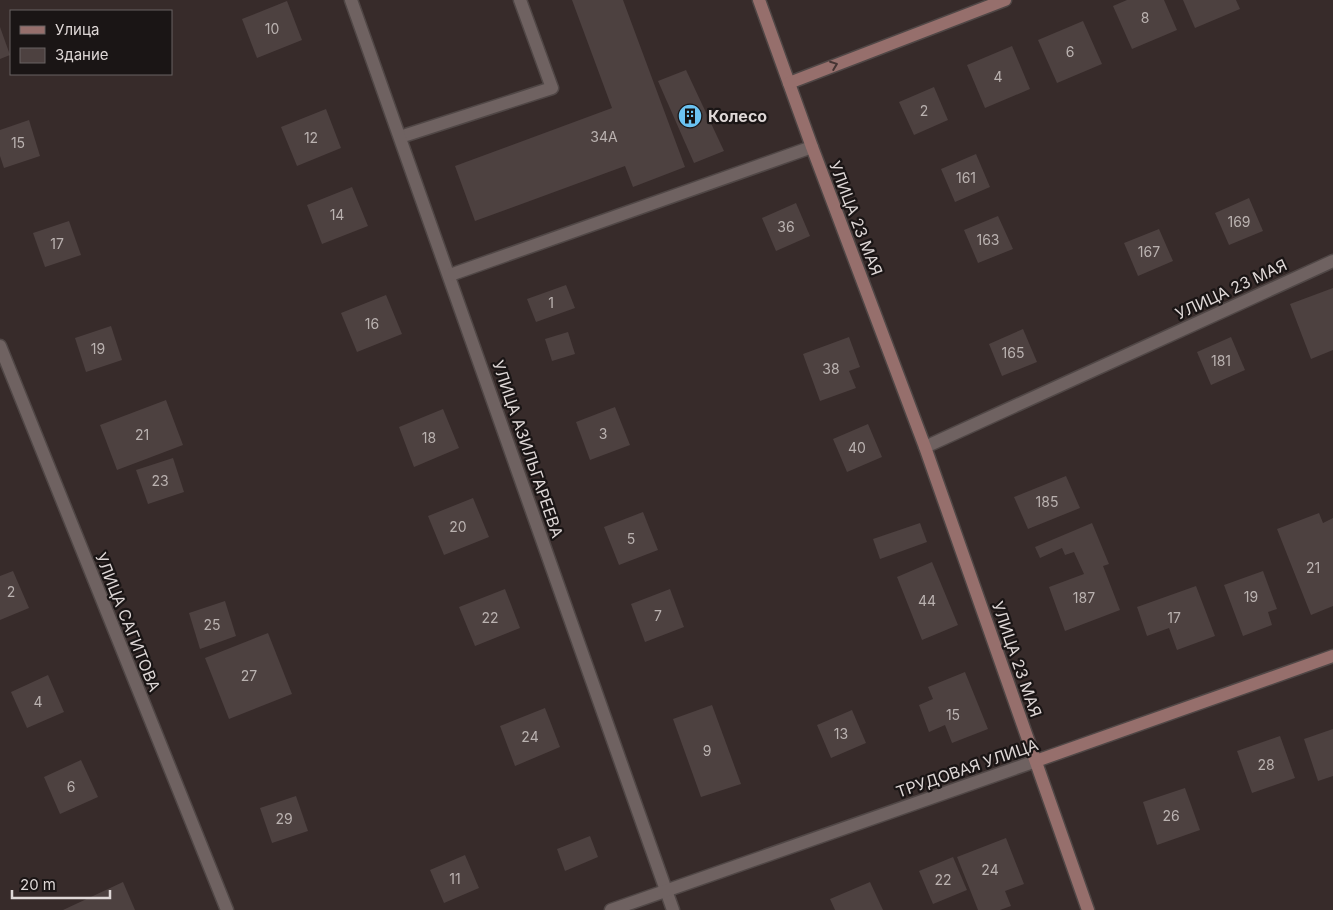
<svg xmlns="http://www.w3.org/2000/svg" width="1333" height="910" font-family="Inter,sans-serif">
  <rect width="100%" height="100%" fill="#372b2a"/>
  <!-- building -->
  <g fill="#4d4140">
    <path d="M572 0H623L685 167 633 187 625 166 475 221 455 166 612 108Z"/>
    <path d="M1127 0H1164L1177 30 1132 49 1113 6Z"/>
    <path d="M1183 0H1236L1240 9 1195 28Z"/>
    <path d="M287 1 302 40 257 58 242 19Z"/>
    <path d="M1083 21 1102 64 1057 83 1038 40Z"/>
    <path d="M0 27 10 55 0 59Z"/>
    <path d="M1012 46 1030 89 985 108 967 65Z"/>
    <path d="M686 70 724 151 694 163 658 81Z"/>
    <path d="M934 87 948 120 914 135 899 102Z"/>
    <path d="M326 109 341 148 297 166 281 127Z"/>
    <path d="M29 120 40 156 4 168 0 156V130Z"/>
    <path d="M976 154 990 187 955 202 941 169Z"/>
    <path d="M352 187 368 226 322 244 307 205Z"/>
    <path d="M1249 198 1263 231 1229 245 1215 213Z"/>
    <path d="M796 203 810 236 776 251 762 218Z"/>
    <path d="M998 216 1013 249 978 263 964 230Z"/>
    <path d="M69 221 81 255 45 267 33 233Z"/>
    <path d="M1159 229 1173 261 1138 276 1124 243Z"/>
    <path d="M566 285 575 308 536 322 527 299Z"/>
    <path d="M1333 288V350L1311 359 1290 304Z"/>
    <path d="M386 295 402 334 357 352 341 313Z"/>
    <path d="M111 326 122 360 86 372 75 338Z"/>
    <path d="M1023 329 1037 362 1002 376 989 344Z"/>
    <path d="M568 332 575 354 552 361 545 339Z"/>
    <path d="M849 337 860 367 849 371 856 388 820 401 803 354Z"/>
    <path d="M1231 337 1245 370 1211 385 1197 352Z"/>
    <path d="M166 400 183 445 117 470 100 425Z"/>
    <path d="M615 407 630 445 590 460 576 422Z"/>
    <path d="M443 409 459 448 414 467 399 427Z"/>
    <path d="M868 424 882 457 847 472 833 439Z"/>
    <path d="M173 458 184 492 148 504 136 470Z"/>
    <path d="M1066 476 1080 508 1028 529 1014 497Z"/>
    <path d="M473 498 489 537 444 555 428 516Z"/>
    <path d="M643 512 658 550 619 565 604 527Z"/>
    <path d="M1319 513 1323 523 1333 518V606L1311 615 1277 529Z"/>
    <path d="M920 523 927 542 880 559 873 539Z"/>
    <path d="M1092 523 1109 564 1103 566 1120 610 1065 631 1049 587 1084 574 1074 552 1065 555 1062 548 1040 558 1035 547Z"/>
    <path d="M932 562 958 625 922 640 897 577Z"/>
    <path d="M13 571 29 608 0 620V576Z"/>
    <path d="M1263 571 1277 609 1268 612 1272 625 1243 636 1224 585Z"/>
    <path d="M1196 586 1215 636 1177 650 1169 628 1147 636 1137 607Z"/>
    <path d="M505 589 520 628 475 646 459 607Z"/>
    <path d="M670 589 684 627 645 642 631 604Z"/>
    <path d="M225 601 236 636 200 649 189 613Z"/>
    <path d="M268 633 292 694 229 719 205 658Z"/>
    <path d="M965 672 988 729 952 743 945 725 929 732 919 705 933 699 928 687Z"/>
    <path d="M48 675 64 712 27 728 11 692Z"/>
    <path d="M712 705 741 784 701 797 673 719Z"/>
    <path d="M545 708 560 747 515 766 500 726Z"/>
    <path d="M852 710 866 743 831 758 817 725Z"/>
    <path d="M1333 729V776L1318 781 1304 739Z"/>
    <path d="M1280 736 1295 778 1252 793 1237 751Z"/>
    <path d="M81 760 98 797 60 814 44 777Z"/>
    <path d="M1185 788 1200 830 1157 845 1143 802Z"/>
    <path d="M296 796 308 831 272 843 260 808Z"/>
    <path d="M590 836 598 857 565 871 557 849Z"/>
    <path d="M1006 838 1024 884 1005 891 1011 906 1000 910H978L957 857Z"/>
    <path d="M465 855 479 888 444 903 430 870Z"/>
    <path d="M953 857 967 890 933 904 919 871Z"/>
    <path d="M123 882 135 910H63Z"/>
    <path d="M870 882 883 910H835L830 899Z"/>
  </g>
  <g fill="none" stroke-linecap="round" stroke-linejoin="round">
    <!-- lane casing -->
    <g stroke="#504746" stroke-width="15">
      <path id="lane" d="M400 137 552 88 520 0"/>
    </g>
    <!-- street casing -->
    <g stroke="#504746" stroke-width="15">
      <g id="street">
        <path d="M351 0 673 910"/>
        <path d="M450 275 812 147"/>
        <path d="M0 346 227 910"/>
        <path d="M925 447 1333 261"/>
        <path d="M611 910 1036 761"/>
      </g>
    </g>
    <!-- secondary casing -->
    <g stroke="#504746" stroke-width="15">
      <g id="secondary">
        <path d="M759 0 812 147 925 447 1088 910"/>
        <path d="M789 83 1005 0"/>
        <path d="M1036 761 1333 656"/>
      </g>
    </g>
    <!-- lane -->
    <use href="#lane" stroke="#6f6261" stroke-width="12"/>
    <!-- street -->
    <use href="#street" stroke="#6f6261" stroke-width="12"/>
    <!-- secondary -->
    <use href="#secondary" stroke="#966f6c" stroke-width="12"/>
  </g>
  <!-- one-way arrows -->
  <defs><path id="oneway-chevron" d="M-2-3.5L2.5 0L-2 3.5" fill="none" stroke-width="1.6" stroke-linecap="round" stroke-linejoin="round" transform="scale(1.25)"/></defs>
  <use stroke="#453433" href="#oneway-chevron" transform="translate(834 65) rotate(-21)"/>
  <!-- icons -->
  <defs>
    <g id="building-disc" transform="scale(1.25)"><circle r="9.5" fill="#6bc3f2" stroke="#1a1515"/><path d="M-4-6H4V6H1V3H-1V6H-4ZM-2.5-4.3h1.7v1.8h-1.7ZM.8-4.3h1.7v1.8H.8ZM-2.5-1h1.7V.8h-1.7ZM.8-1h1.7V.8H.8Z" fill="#111"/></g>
  </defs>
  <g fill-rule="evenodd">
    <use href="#building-disc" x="690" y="116"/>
  </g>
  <g text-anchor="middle" stroke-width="4.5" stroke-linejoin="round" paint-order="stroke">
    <!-- number labels -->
    <g font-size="14" fill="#bab2b0">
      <text x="1145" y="23">8</text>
      <text x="272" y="34">10</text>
      <text x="1070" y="57">6</text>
      <text x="998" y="82">4</text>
      <text x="924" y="116">2</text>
      <text x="604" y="142">34А</text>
      <text x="311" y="143">12</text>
      <text x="18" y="148">15</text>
      <text x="966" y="183">161</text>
      <text x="337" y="220">14</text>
      <text x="1239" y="227">169</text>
      <text x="786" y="232">36</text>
      <text x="988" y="245">163</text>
      <text x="57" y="249">17</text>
      <text x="1149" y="257">167</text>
      <text x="551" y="308">1</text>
      <text x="372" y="329">16</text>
      <text x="98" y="354">19</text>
      <text x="1013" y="358">165</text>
      <text x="1221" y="366">181</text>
      <text x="831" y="374">38</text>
      <text x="603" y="439">3</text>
      <text x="142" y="440">21</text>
      <text x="429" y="443">18</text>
      <text x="857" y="453">40</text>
      <text x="160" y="486">23</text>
      <text x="1047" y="507">185</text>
      <text x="458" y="532">20</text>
      <text x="631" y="544">5</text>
      <text x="1313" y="573">21</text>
      <text x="11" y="597">2</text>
      <text x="1251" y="602">19</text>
      <text x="1084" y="603">187</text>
      <text x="927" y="606">44</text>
      <text x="658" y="621">7</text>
      <text x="490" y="623">22</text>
      <text x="1174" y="623">17</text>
      <text x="212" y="630">25</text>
      <text x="249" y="681">27</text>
      <text x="38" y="707">4</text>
      <text x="953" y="720">15</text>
      <text x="841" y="739">13</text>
      <text x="530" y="742">24</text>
      <text x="707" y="756">9</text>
      <text x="1266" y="770">28</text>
      <text x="71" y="792">6</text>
      <text x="1171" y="821">26</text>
      <text x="284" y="824">29</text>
      <text x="990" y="875">24</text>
      <text x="455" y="884">11</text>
      <text x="943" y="885">22</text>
    </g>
    <!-- poi labels -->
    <g font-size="16" font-weight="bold" fill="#ded7d6" stroke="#1a1515" text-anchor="start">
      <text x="708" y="122">Колесо</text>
    </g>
    <!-- street labels -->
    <g font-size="16" fill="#ded7d6" stroke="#1a1515">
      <text transform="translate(856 218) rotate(69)" y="6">УЛИЦА 23 МАЯ</text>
      <text transform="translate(1231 289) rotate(-25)" y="6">УЛИЦА 23 МАЯ</text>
      <text transform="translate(528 449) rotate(71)" y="6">УЛИЦА АЗИЛЬГАРЕЕВА</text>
      <text transform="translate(128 622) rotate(68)" y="6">УЛИЦА САГИТОВА</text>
      <text transform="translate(1017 659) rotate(71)" y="6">УЛИЦА 23 МАЯ</text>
      <text transform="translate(967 768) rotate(-19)" y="6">ТРУДОВАЯ УЛИЦА</text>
    </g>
  </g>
  <!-- legend -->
  <rect x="10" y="10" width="162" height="65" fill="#1a1515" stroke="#686362"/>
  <rect x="20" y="26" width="25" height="8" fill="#966f6c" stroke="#686362"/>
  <text x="55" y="35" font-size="15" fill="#ded7d6">Улица</text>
  <rect x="20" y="48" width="25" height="15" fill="#4d4140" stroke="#686362"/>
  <text x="55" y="60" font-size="15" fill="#ded7d6">Здание</text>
  <!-- scale -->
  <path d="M12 890v8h98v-8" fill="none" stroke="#ded7d6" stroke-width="2.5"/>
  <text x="20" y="890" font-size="15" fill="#ded7d6" stroke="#1a1515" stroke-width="4" paint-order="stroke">20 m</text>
</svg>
